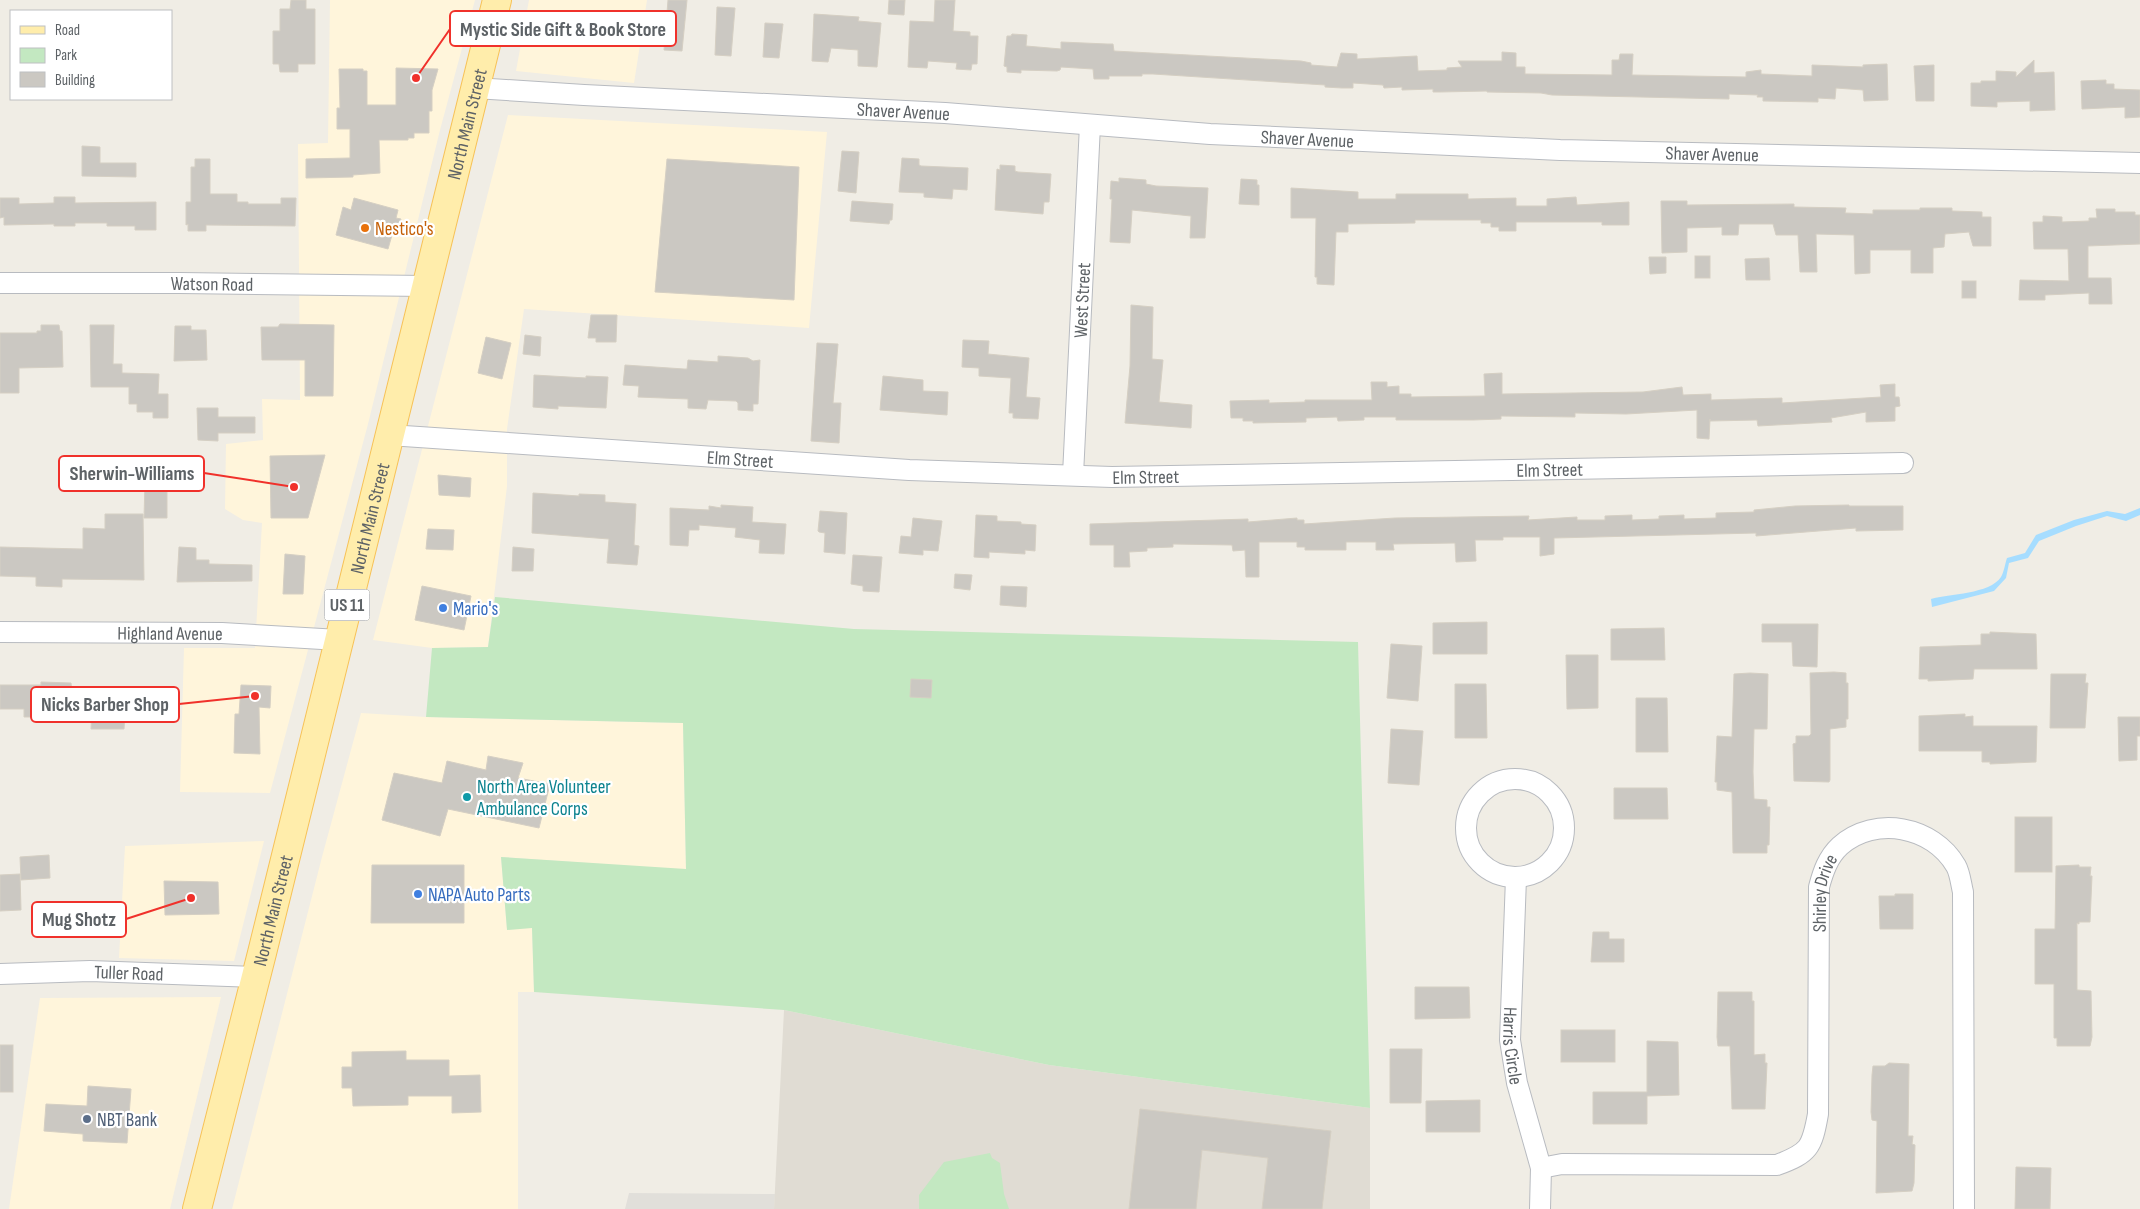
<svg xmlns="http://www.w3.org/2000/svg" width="2140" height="1209" font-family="'Sofia Sans Condensed',sans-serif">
  <rect width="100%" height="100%" fill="#f0ede5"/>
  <!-- commercial -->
  <g fill="#fff5db">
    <path d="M330 0H475L440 130 368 424 270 793 180 792 184 648H255L262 523 243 520 225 509 226 444 263 440 262 399 300 400 298 144 328 143Z"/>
    <path d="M529 0H647L634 83 516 71Z"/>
    <path d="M508 115 827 132 809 328 524 309 507 429V486L488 647 432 648 373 640Z"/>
    <path d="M361 713 426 717 683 723 686 870 501 857 507 929 532 927 534 992H518V1209H232L322 857Z"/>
    <path d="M264 841 234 961 119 958 125 846Z"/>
    <path d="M221 997 170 1209H9L40 998Z"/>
  </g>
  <!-- industrial -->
  <path fill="#e1dfda" d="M629 1193 775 1194 774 1209H625Z"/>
  <!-- education -->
  <path fill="#e0dcd3" d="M784 1010 1049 1065 1370 1108V1209H774Z"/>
  <!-- green -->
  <g fill="#c3e8c1">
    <path d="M495 597 854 629 1358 642 1370 1108 1049 1065 784 1010 534 992 532 928 507 930 501 857 686 869 683 723 426 717 432 648 488 647Z"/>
    <path d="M990 1153 992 1158 1000 1163 1004 1194 1009 1209H919V1195L944 1162Z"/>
  </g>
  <!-- water -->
  <path fill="#a6ddff" d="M2140 508V515L2126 521 2107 516 2076 526 2039 541 2028 558 2009 563 2006 578 1994 591 1932 607 1931 599C1949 594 1990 594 2001 577 2004 572 2005 564 2007 558L2025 553 2036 535 2074 520 2107 511 2125 514Z"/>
  <!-- building -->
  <g fill="#cbc8c2" stroke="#d5cfc3">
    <path d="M291 0H306V9H315V64H298V72H280L279 64H273V31H280V9H290Z"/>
    <path d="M668 0H687L682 51 664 50Z"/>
    <path d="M889 0H905L904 15 888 14Z"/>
    <path d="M935 0H955L953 31 970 32V36H978L977 64H972L971 70 956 69 957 63 928 61 927 68 908 67 910 21 934 22Z"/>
    <path d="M717 7 735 8 731 56 715 55Z"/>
    <path d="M814 14 859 17 858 21 881 23 877 67 858 66V50L831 48 828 62 812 61Z"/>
    <path d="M765 23 783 24 779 58 763 57Z"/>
    <path d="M1012 34 1027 35 1026 46 1061 49V42L1107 44H1113L1114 51 1301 61 1311 63V65L1337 67 1341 53 1357 54V59L1417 56 1418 71 1447 70V68L1462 67 1458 61H1502V52L1516 53V67H1525V74L1612 75V60H1619L1620 54H1633L1632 75 1746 77V72L1761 70V74L1812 76V65L1863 67V65L1887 64 1888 100 1864 101 1863 90 1836 88 1835 99 1818 98V102L1763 101V97H1757L1758 95 1729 94V99L1552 95 1541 93 1487 92V91L1440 92H1433V89L1402 90V87L1384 88 1383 85 1353 83V88H1342L1325 87V85L1153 74H1142V76H1109V79H1094L1093 69 1061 67 1060 70 1057 71 1021 70V73L1007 72V67L1004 66 1007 36H1011Z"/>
    <path d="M2034 60V73L2054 72 2055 110 2030 111V101L1997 102V107L1971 106V83H1981V81H1996V71L2016 72V77Z"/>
    <path d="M1934 65V101H1916L1914 66Z"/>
    <path d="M396 68 438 69 432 90V111H429V133H414V138H408V140H379L380 173 353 175V177L306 178V159L350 158V129H337V108H340L339 69H363V71H367V105H396Z"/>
    <path d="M2106 80V84H2114V89L2140 90V117L2125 118V107L2082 109 2081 81Z"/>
    <path d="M82 146 100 147V163H136V177L82 176Z"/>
    <path d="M842 151 859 152 856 193 838 191Z"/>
    <path d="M902 158 919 159V165L921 166 968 168 967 190 953 189 952 199 924 197V193L899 192Z"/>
    <path d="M195 159H210V194H237V202H248V204H281V198H296L295 226 206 225V231H188V224L186 225V202H191V167H195Z"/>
    <path d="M667 159 799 167 794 300 655 292Z"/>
    <path d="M1000 165 1015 166V171L1018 172 1051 174 1049 202H1044L1043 214 995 210 997 169 1000 170Z"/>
    <path d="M1119 178 1146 180V184L1156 186 1208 188 1205 238H1190L1191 216 1132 210 1130 243 1110 242 1112 199H1110L1111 181 1119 182Z"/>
    <path d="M1241 179 1257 180V185H1259V205L1239 204Z"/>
    <path d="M1291 188 1358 192V199H1396V194H1468V199L1516 198V206H1547V199L1576 197 1577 205 1629 202V225H1602V222H1516V231H1499V227H1491V223H1481V220H1415V223L1348 224V232H1336L1334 285 1317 284V277H1315L1316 218H1291Z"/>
    <path d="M54 197H75V203L156 202V230H135V226H107V223H75V226H54V224L4 225V217L0 218V198H19V204L54 203Z"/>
    <path d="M354 198 398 210 396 218 401 219 396 236 392 235 388 249 336 235 343 207 351 210Z"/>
    <path d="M852 201 893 204 892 220H890L889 224 850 221Z"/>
    <path d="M1661 201H1687V205L1794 204V207L1846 208 1845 213 1873 214V210H1920V208H1952V211L1982 212V217H1991V246H1973L1969 232 1945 234 1944 247 1933 248V273H1911V250H1870V273L1855 274 1854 235 1816 234 1817 272H1800L1798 235H1776L1773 224H1739L1738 235H1722V227L1687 228V252L1662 253Z"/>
    <path d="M2096 209H2115V212H2135V215H2140V244L2088 246V278H2111L2112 304H2089V293L2045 295V300H2019L2020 280 2069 281 2068 249H2034L2033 222H2043V216L2062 217V222L2089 221V218H2097Z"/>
    <rect x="1695" y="256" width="15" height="22"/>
    <path d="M1649 257H1666V273L1650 274Z"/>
    <path d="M1769 258 1770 280H1746L1745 259Z"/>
    <rect x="1962" y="281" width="14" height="17"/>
    <path d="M1131 305 1153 307 1152 359 1163 360 1159 402 1192 405 1191 428 1125 423 1130 366Z"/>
    <path d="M591 315H617L616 342H596V338H588Z"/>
    <path d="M280 324 334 325 333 396H305V360H262L261 327H278Z"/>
    <path d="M41 325H59L60 331H62L63 367 19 368V393H0V333H37V331H41Z"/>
    <path d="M90 325H114L113 364H122V373L159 374 158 394H168V418H153V412H137V404H129V387H91Z"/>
    <path d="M175 326H191V330H206L207 360 174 361Z"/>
    <path d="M525 335 541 337 540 356 523 354Z"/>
    <path d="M486 337 511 343 502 379 478 373Z"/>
    <path d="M963 340 989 341 988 354 1029 358 1026 397 1040 398 1038 419 1013 418V413H1009L1011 378 979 376V368L962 367Z"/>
    <path d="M817 343 838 344 833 403H841L839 443 811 441Z"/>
    <path d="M718 356 748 358 753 361 760 360 758 404H753V411L738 410V403L736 401 708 400 706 409 688 408V399L638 397 639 386 623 385 625 365 684 369H687L688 360 718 362Z"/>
    <path d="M1502 373V394L1643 392 1682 387 1683 395 1711 394V400L1782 398V403L1881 397 1880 385 1895 384V397H1899L1900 406 1895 407V421L1866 422V412L1831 418 1832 422 1758 426 1757 420 1710 421V419L1709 439 1697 438V410L1626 414 1575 413V417L1501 416V419L1473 420H1396V417H1364V420L1338 421 1337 417 1306 418V422L1253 423V421H1243V418H1231L1230 401 1269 400V403L1305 402V400H1372L1371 382H1387V387L1399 386V394H1411V397L1485 396 1484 374Z"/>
    <path d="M534 375 586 378V376L608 377 606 408 558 406V409L533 407Z"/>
    <path d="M883 376 923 380V391L948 392 947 415 880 410Z"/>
    <path d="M197 408H218V417H255V433H218V441L198 440Z"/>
    <path d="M325 455 308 518H271L270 456Z"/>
    <path d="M438 475 471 478 470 497 439 495Z"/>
    <path d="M145 481H161L160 490H167V518H144Z"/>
    <path d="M533 493 579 496V494L605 495V502L636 504 634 545 639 546 637 565 607 563 609 539 532 533Z"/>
    <path d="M721 505 753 507 752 522 786 524 784 554 759 553 760 540 735 537 736 528 699 525V530H689L688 546 670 545V508L709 510V506L721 508Z"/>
    <path d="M1849 505V506H1903V530L1856 531V528L1756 536V533L1554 538V554L1540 556V537H1503V540H1475L1476 561 1456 562 1455 543 1393 544 1394 550H1376V542H1346V550H1305V547H1297V542H1259V577H1246L1245 550 1233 551 1232 545 1173 544V547L1147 548V551L1129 552 1130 567H1114V545H1090V524L1248 519V522L1297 518V520H1304V524L1395 518 1529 516 1528 520 1577 517V520H1605V516L1632 515V520L1659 519V516L1684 515V519L1716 518V513L1754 512V510L1795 506Z"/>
    <path d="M820 511 847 513 845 554 824 552 825 533 819 532 818 531Z"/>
    <path d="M105 514H143L144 580 62 579V587L36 586V577L0 576V547L83 549V528L105 529Z"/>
    <path d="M976 515 997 516V521L1021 522V524L1036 525 1035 551 1025 550V554L989 552V558L974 557Z"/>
    <path d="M913 518 942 521 938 551 923 550V555L899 553 901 536 911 537Z"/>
    <path d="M428 529 454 530 453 550 426 549Z"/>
    <path d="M179 547 196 548V560H209V564L252 565V581L177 582Z"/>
    <path d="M513 547 534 549 533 571H512Z"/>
    <path d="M285 554 305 556 303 594H283Z"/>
    <path d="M853 555 882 557 879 592 863 591V586L851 584Z"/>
    <path d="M955 574 972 575 970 590 954 588Z"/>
    <path d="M422 586 471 596 464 630 415 620Z"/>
    <path d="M1001 586 1027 587 1026 607 1000 605Z"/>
    <path d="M1487 622V654H1433V623Z"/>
    <path d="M1762 624H1818L1817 667 1793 666 1792 642H1762Z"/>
    <path d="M1664 628 1665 660H1611V629Z"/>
    <path d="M1990 632 2036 634 2037 669H1974L1973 679 1928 681V679H1919L1920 647 1981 645V634H1990Z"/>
    <path d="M1391 644 1422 646 1418 701 1387 698Z"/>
    <path d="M1566 655H1598V708L1567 709Z"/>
    <path d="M1834 672 1846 673V683H1848V719H1846V727L1830 729V780L1829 782 1794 781 1793 744 1796 743V736H1809L1811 734 1810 673Z"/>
    <path d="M1750 673 1768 674 1767 729H1754L1753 772 1754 799 1767 800V807H1770L1769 845H1767V853H1733L1732 792 1717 790V782H1715L1717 736 1732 737 1734 674Z"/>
    <path d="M2051 674H2086L2085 683H2088L2085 728H2050Z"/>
    <path d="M911 679 932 680 931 698 910 697Z"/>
    <path d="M41 682 71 683 72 691 114 693 113 714H125L124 729H91L92 707 44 708V717H24V709H0V685H41Z"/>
    <path d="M1455 684H1486L1487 738H1455Z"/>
    <path d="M241 685 271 686 270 708 259 707 260 754 234 753 235 714H239Z"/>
    <path d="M1636 698H1667L1668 752H1636Z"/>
    <path d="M1965 714V717L1973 716V726H2037L2036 762 1990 764V762H1982V751H1919V716Z"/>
    <path d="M2118 717H2140V736H2137V760L2119 761Z"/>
    <path d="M1391 729 1423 731 1419 785 1388 783Z"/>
    <path d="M488 756 523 763 518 778 550 784 539 828 448 809 440 836 382 820 394 773 442 783 447 761 486 770Z"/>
    <path d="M1614 788H1667L1668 819H1614Z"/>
    <rect x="2015" y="817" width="37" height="55"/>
    <path d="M49 855 50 878 21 880 20 857Z"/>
    <path d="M372 865H464V923H371Z"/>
    <path d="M2079 865V867H2091L2090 876H2092L2090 922H2079V924L2077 923V990L2091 991 2092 1037 2090 1046H2057V1038H2054V984H2035V929H2055L2056 866Z"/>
    <path d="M20 874 21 910 0 911V875Z"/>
    <path d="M164 881 218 882 219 914 165 915Z"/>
    <path d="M1895 894H1913V929H1880L1879 896H1895Z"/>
    <path d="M1593 932H1609V939H1624V962H1591Z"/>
    <path d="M1415 987H1469L1470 1018 1415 1019Z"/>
    <path d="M1718 992H1752V1001H1754V1055L1765 1054V1063H1767L1765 1109H1732L1730 1046H1718L1717 1037Z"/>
    <rect x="1561" y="1030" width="54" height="32"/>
    <path d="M1647 1041 1678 1042 1679 1095 1647 1096V1124H1593V1092H1647Z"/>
    <rect x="0" y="1045" width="13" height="47"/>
    <path d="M1390 1049H1422L1421 1103H1390Z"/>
    <path d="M406 1051V1060H449V1076L480 1075 481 1112 452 1113V1096H408V1105L353 1106 352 1088H342V1067H352V1052Z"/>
    <path d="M1889 1063 1909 1064 1908 1136H1913L1912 1144 1915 1145 1914 1183 1912 1191 1876 1193 1877 1121 1872 1120 1871 1112 1872 1075 1873 1066H1885Z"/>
    <path d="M88 1086 131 1089 127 1143 83 1141V1134L44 1131 46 1104 87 1106Z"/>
    <path d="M1480 1100V1132H1426V1101Z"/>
    <path d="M1140 1109 1331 1131 1322 1209H1262L1268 1158 1202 1150 1196 1209H1129Z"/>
    <path d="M2016 1167 2051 1168 2050 1209H2015Z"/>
  </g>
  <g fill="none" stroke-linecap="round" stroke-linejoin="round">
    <!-- street casing -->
    <g stroke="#b8bbc0" stroke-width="22">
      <g id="street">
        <path id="s1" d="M475 88 584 95 945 113 1210 134 1560 150 2140 163"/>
        <path id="s2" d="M0 283H180L426 286"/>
        <path id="s3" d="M389 435 909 470 1112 477 1903 463"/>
        <path id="s4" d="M1073 475 1090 125"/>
        <path id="s5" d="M0 632 222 633 339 640"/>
        <circle cx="1515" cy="828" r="49"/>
        <path id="s6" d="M1516 878 1510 1040 1517 1083 1541 1168 1540 1209"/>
        <path id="s7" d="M0 974 90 971 256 977"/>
        <path id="s8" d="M1541 1168 1562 1164 1777 1165C1809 1153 1812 1148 1818 1114L1819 887C1823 872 1828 857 1840 846 1875 815 1933 826 1956 866 1960 873 1961 884 1963 892L1964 1209"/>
      </g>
    </g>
    <!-- primary casing -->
    <g stroke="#f7c257" stroke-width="30">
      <g id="primary">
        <path id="s9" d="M197 1209 262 953 497 0"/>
      </g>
    </g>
    <!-- street -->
    <use href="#street" stroke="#fff" stroke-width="20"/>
    <!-- primary -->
    <use href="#primary" stroke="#ffedab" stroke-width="28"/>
  </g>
  <!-- markers -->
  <circle fill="#e8710a" stroke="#fff" stroke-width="2" cx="365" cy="228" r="5"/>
  <g fill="#3f7fe0" stroke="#fff" stroke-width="2">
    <circle cx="443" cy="608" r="5"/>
    <circle cx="418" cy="894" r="5"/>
  </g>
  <circle fill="#0f9aa8" stroke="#fff" stroke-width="2" cx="467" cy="797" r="5"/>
  <circle fill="#5c6f8a" stroke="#fff" stroke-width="2" cx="87" cy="1119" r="5"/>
  <g text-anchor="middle" stroke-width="4.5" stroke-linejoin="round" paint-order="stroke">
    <!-- shield labels -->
    <rect fill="#fff" stroke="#8e9194" stroke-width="1" x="324.5" y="589.5" width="45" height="31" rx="4"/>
    <g font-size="18" font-weight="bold" fill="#5d6266">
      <text x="347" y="611">US 11</text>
    </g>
    <!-- street labels -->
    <g font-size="19" fill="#5d6266" stroke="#fff">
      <text dy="7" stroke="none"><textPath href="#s1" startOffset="429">Shaver Avenue</textPath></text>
      <text dy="7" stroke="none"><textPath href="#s9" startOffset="1118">North Main Street</textPath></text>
      <text dy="7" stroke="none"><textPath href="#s1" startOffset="834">Shaver Avenue</textPath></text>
      <text dy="7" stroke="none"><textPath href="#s1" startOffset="1239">Shaver Avenue</textPath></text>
      <text dy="7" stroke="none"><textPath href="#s2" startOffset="212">Watson Road</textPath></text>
      <text dy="7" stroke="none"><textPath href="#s4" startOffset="175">West Street</textPath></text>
      <text dy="7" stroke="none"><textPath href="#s3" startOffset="352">Elm Street</textPath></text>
      <text dy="7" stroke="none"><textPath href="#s3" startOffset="1162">Elm Street</textPath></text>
      <text dy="7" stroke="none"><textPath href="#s3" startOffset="758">Elm Street</textPath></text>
      <text dy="7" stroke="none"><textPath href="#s9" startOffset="712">North Main Street</textPath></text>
      <text dy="7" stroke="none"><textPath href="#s5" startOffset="170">Highland Avenue</textPath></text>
      <text dy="7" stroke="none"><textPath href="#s8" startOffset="529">Shirley Drive</textPath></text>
      <text dy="7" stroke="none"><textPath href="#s9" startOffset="308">North Main Street</textPath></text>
      <text dy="7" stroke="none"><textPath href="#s7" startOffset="129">Tuller Road</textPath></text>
      <text dy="7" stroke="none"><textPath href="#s6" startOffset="168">Harris Circle</textPath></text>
    </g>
    <!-- food labels -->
    <g font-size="19" fill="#c56008" stroke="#fff" text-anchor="start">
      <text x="375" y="235">Nestico's</text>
    </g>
    <!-- shop labels -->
    <g font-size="19" fill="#366cbe" stroke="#fff" text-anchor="start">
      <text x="453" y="615">Mario's</text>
      <text x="428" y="901">NAPA Auto Parts</text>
    </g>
    <!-- culture labels -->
    <g font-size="19" fill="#0d838f" stroke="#fff" text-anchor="start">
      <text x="477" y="793">North Area Volunteer<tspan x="477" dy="22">Ambulance Corps</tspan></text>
    </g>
    <!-- service labels -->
    <g font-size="19" fill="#4e5e75" stroke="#fff" text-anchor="start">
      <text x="97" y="1126">NBT Bank</text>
    </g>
  </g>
  <!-- callouts -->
  <path fill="none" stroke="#f0312b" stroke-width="2" d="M416 78L450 29M294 487L204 473M255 696L179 704M191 898L126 919"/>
  <g fill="#f0312b" stroke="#fff" stroke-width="2">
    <circle cx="416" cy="78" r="5"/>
    <circle cx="294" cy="487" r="5"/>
    <circle cx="255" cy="696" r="5"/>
    <circle cx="191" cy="898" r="5"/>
  </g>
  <g fill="#fff" stroke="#f0312b" stroke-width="2">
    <rect x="450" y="11" width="226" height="35" rx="5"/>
    <rect x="59" y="456" width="145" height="35" rx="5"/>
    <rect x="31" y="687" width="148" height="35" rx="5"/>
    <rect x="32" y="902" width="94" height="35" rx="5"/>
  </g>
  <g font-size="20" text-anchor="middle" font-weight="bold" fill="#5d6266">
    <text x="563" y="36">Mystic Side Gift &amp; Book Store</text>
    <text x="132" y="480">Sherwin-Williams</text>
    <text x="105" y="711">Nicks Barber Shop</text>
    <text x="79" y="926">Mug Shotz</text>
  </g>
  <!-- legend -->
  <rect x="10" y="10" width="162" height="90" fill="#ffffff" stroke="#bec0c2"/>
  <rect x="20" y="26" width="25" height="8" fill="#ffedab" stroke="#bec0c2"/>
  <text x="55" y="35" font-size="15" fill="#5d6266">Road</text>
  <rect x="20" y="48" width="25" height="15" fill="#c3e8c1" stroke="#bec0c2"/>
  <text x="55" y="60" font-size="15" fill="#5d6266">Park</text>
  <rect x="20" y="72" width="25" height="15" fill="#cbc8c2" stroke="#bec0c2"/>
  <text x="55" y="85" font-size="15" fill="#5d6266">Building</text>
</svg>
